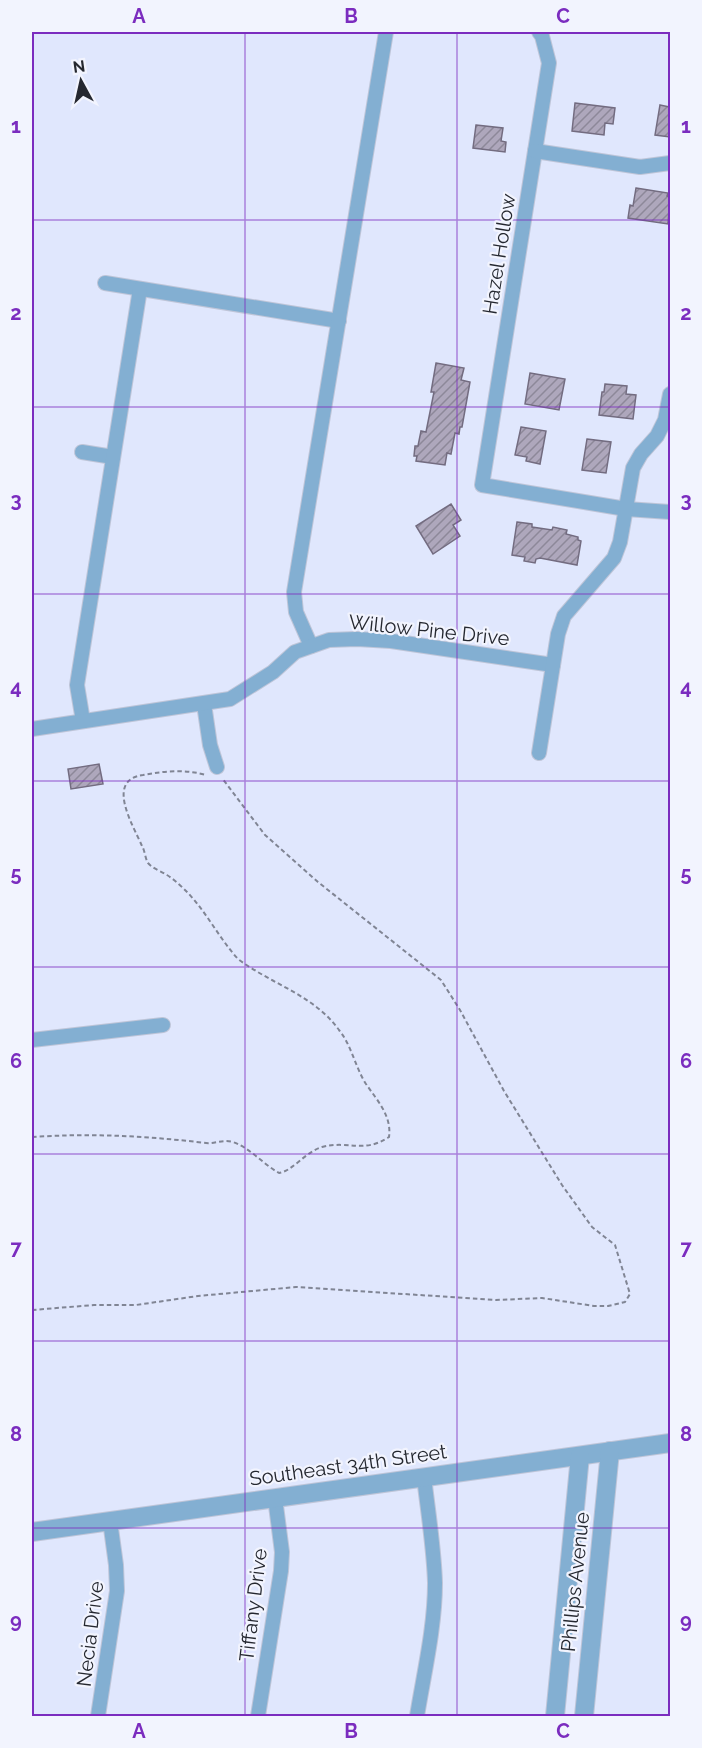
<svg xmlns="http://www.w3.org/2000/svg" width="702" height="1748" font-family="Raleway,sans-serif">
  <defs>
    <pattern id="building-hatch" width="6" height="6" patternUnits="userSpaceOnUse" patternTransform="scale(1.5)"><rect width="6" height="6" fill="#aea7bc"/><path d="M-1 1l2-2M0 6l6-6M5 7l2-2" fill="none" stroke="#8d8899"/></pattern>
  </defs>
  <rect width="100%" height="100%" fill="#e0e7fd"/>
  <!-- building -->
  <g fill="url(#building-hatch)" stroke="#736c80" stroke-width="1.5">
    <path d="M575 103 615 108 613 124 605 123 604 135 572 131Z"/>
    <path d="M660 105 670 107V137L655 135Z"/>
    <path d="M476 125 503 128 501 141 506 142 505 152 473 148Z"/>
    <path d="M636 188 668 193 667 196 670 197 668 224 628 218 630 205 633 206Z"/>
    <path d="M436 363 464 368 461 380 470 382 462 427H460L459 434 455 433 451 454 447 453 445 465 416 461 417 456H414L415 446H418L421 431 426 432 434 392H431Z"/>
    <path d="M530 373 565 379 559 410 525 404Z"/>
    <path d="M605 384 627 386 626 394 636 395 633 419 599 415 602 392H604Z"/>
    <path d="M521 427 546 431 540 464 526 461 527 457 515 455Z"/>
    <path d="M587 439 611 442 606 473 582 470Z"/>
    <path d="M451 504 461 520 453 525 460 536 433 554 416 526Z"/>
    <path d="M517 522 532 524V527L552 530 553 527 567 530 566 534 578 537V540L581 541 577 565 540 558 536 559 535 563 524 561 525 557 512 555Z"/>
    <path d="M99 764 103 784 71 789 68 769Z"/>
  </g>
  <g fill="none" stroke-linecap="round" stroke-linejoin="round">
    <!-- minor casing -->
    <g stroke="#bec5d8" stroke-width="16">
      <g id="minor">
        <path d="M539 32 542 36 549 63 482 485 626 509 670 512"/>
        <path d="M535 151 640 167 670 163"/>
        <path d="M105 283 339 321"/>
        <path d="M82 452 113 457"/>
        <path d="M311 646 296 612 294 592 386 32"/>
        <path d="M204 704 210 745 217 767"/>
        <path d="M83 721 77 685 140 289"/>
        <path d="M32 729 230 699 273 672 295 652 329 640 357 639 391 641 553 665"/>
        <path d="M539 753 558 634 564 616 614 558 620 542 633 468 641 454 657 436 665 420 670 394"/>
        <path d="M32 1040 163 1025"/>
        <path d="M98 1716 117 1591 116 1565 110 1521"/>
        <path d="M258 1716 281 1571 282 1552 275 1498"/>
        <path d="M417 1716C424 1673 435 1627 435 1583 434 1548 428 1512 424 1477"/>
      </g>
    </g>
    <!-- tertiary casing -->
    <g stroke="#bec5d8" stroke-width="20">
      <g id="tertiary">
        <path d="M32 1532 670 1443"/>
        <path d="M555 1716 580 1456"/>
        <path d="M584 1716 610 1451"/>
      </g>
    </g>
    <!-- path -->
    <g stroke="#808594" stroke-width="2" stroke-dasharray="4.5 3" stroke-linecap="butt">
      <path d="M32 1137C92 1133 146 1136 206 1143 215 1144 223 1139 233 1142 250 1148 263 1164 279 1173 293 1171 305 1152 322 1147 349 1140 363 1154 389 1137 392 1116 377 1100 366 1084 355 1067 352 1046 339 1030 314 995 271 984 238 959 219 938 207 913 188 893 182 887 175 880 167 875 161 871 153 869 148 863 145 858 145 851 142 846 133 825 105 780 143 775 164 771 185 769 206 775"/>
      <path d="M32 1310 94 1305H136L198 1296 296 1287 496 1300 542 1298 594 1306H608L625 1302 630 1294 615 1245 592 1227 562 1185 504 1091 460 1010 441 980 318 882 265 835 222 778"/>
    </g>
    <!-- minor -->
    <use href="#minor" stroke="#83afd2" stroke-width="14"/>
    <!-- tertiary -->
    <use href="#tertiary" stroke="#83afd2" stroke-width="18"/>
  </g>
  <!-- grid -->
  <path fill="none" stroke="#7b2cbf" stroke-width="1.5" stroke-opacity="0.55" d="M245 32V1716M457 32V1716M32 220H670M32 407H670M32 594H670M32 781H670M32 967H670M32 1154H670M32 1341H670M32 1528H670"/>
  <g text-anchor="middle" stroke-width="4.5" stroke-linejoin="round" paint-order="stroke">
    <!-- street labels -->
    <g font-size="20" fill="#252830" stroke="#f2f4fe">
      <text transform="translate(499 254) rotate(-81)" y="7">Hazel Hollow</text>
      <text transform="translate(429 630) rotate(6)" y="7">Willow Pine Drive</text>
      <text transform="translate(348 1465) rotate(-8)" y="7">Southeast 34th Street</text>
      <text transform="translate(575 1582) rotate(-84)" y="7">Phillips Avenue</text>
      <text transform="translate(253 1605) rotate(-83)" y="7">Tiffany Drive</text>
      <text transform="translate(90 1634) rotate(-83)" y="7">Necia Drive</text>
    </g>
  </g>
  <!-- border -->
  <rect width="702" height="1748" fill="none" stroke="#f2f4fe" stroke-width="66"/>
  <!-- north arrow -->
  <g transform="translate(81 81) rotate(352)" stroke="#f2f4fe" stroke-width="4.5" paint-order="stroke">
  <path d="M0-4.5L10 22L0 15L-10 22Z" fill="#252830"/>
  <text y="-9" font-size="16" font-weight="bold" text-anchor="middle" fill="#252830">N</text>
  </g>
  <rect x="33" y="33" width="636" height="1682" fill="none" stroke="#7b2cbf" stroke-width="2"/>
  <g font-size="20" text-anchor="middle" font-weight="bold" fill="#7b2cbf">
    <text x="139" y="23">A</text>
    <text x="351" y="23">B</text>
    <text x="563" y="23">C</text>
    <text x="16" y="133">1</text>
    <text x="686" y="133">1</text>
    <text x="16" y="320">2</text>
    <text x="686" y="320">2</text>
    <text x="16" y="507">3</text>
    <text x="686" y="507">3</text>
    <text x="16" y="694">4</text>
    <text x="686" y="694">4</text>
    <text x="16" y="881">5</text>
    <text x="686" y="881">5</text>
    <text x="16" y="1068">6</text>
    <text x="686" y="1068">6</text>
    <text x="16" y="1255">7</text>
    <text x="686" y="1255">7</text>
    <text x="16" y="1441">8</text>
    <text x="686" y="1441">8</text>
    <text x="16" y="1628">9</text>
    <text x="686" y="1628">9</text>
    <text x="139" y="1738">A</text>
    <text x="351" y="1738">B</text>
    <text x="563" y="1738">C</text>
  </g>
</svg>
